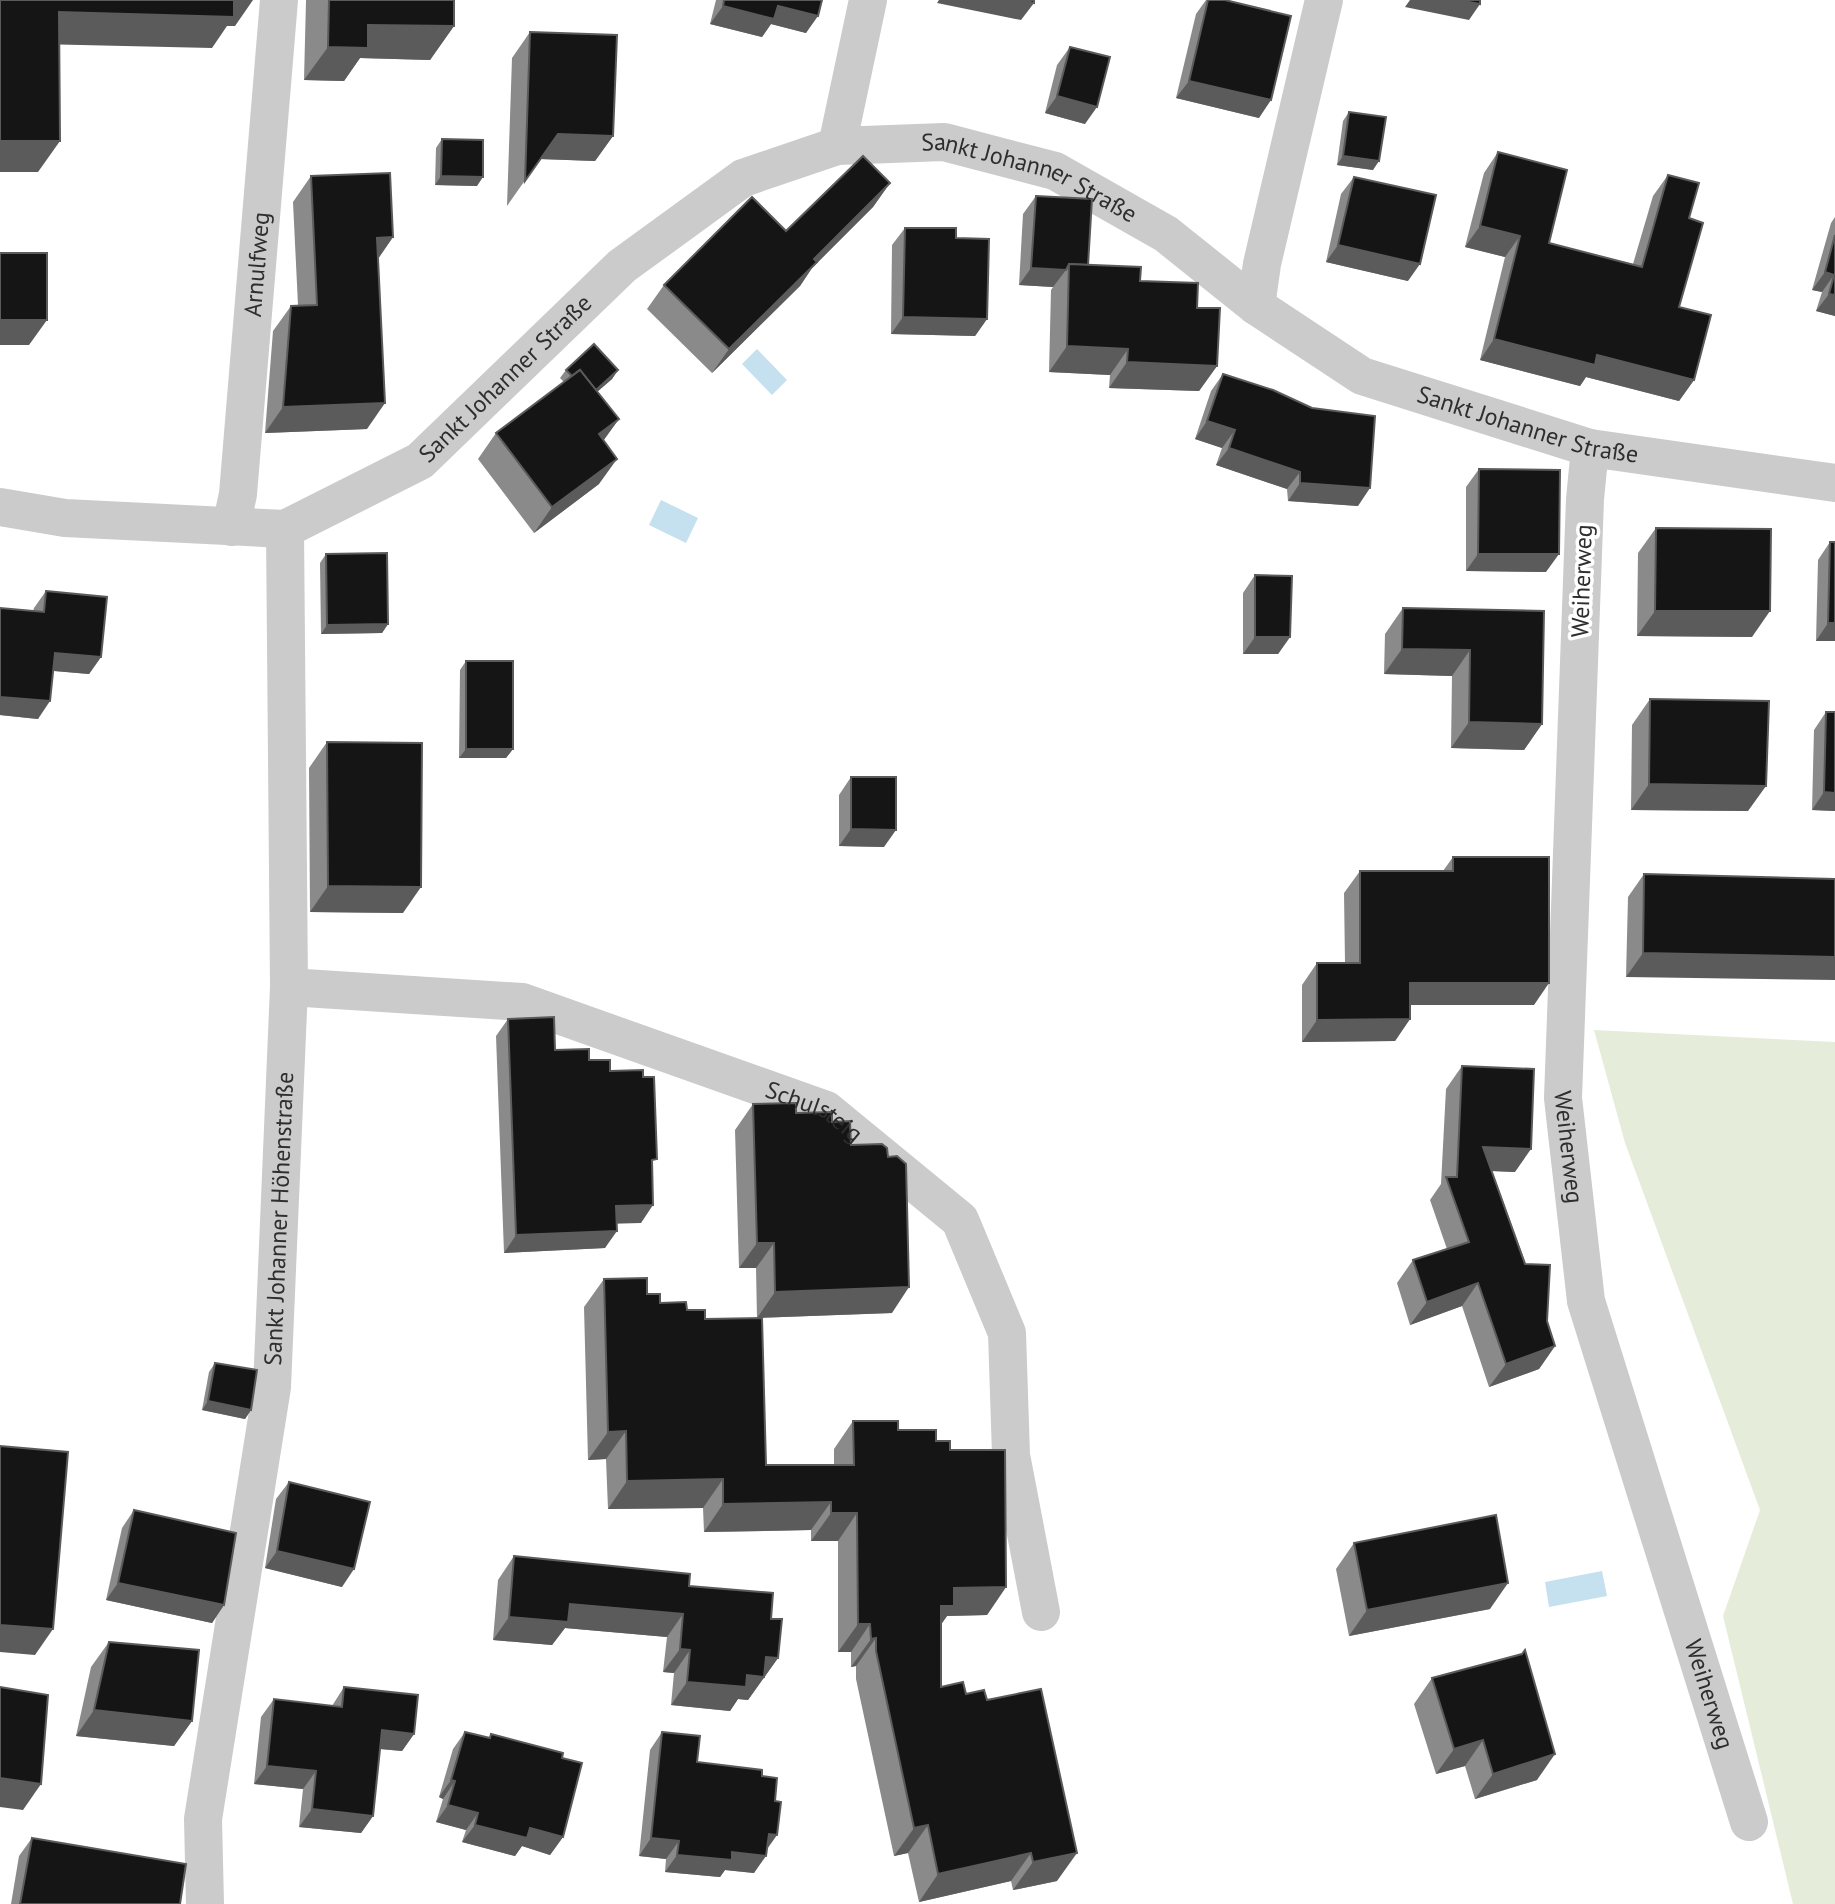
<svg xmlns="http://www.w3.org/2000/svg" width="1835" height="1904" font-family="'PT Sans',sans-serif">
  <rect width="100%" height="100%" fill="#fff"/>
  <!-- green -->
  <path fill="#e5edda" d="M1594 1030 1835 1042V1904H1793L1723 1616 1760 1510 1625 1143Z"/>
  <!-- water -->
  <g fill="#c5e0ef">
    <path d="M757 349 787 380 772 395 742 364Z"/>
    <path d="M661 500 698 518 686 543 649 525Z"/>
    <path d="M1602 1571 1607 1596 1549 1607 1545 1582Z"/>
  </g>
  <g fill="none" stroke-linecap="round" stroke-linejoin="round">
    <!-- street -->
    <g stroke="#cbcbcb" stroke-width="38">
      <path d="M837 146 868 0"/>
      <path d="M1256 306 1262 264 1324 0"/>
      <path id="s1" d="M1590 448 1585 499 1563 1098 1586 1301 1749 1822"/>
      <path id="s2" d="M0 507 65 518 285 529 420 461 622 266 743 178 837 146 944 142 1055 171 1166 234 1256 306 1362 376 1590 448 1835 483"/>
      <path id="s3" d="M231 527 238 494 279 0"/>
      <path id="s4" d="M289 987 522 1002 826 1110 960 1220 1007 1333 1011 1455 1041 1612"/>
      <path id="s5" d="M205 1904 203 1819 272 1387 289 987 285 529"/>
    </g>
  </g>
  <!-- wall -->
  <g fill="#8a8a8a">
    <path d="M306 0H454V26L430 60 360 58 344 81 304 80Z"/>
    <path d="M716 0H822L806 33 771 24 762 37 710 24Z"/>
    <path d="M1206 0H1225L1259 118 1176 98 1196 14Z"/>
    <path d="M530 32 613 136 595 161 540 159 507 206 512 58Z"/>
    <path d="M1070 47 1085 124 1045 113 1057 65Z"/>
    <path d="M1349 112 1373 170 1337 165 1343 121Z"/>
    <path d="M442 139 477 186 435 185 436 148Z"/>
    <path d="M1498 152 1549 243 1633 264 1653 196 1668 175 1689 218 1679 307 1694 380 1679 401 1586 377 1580 386 1480 360 1505 257 1465 247 1484 173Z"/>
    <path d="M311 176 393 237 378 259 367 429 265 433 273 331 291 306 298 305 293 202Z"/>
    <path d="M1354 177 1408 281 1326 262 1341 194Z"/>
    <path d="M890 183 873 207 812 268 800 286 712 373 647 309 664 285 786 231Z"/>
    <path d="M1036 196 1088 265 1140 281 1197 308 1217 366 1199 391 1109 388 1110 375 1049 372 1051 290 1053 287 1019 285 1023 214Z"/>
    <path d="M1835 217V316L1816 311 1822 292 1812 290 1831 223Z"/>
    <path d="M905 228 956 238 987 319 975 336 891 334 892 245Z"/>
    <path d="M566 370H618L612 379 597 392 619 419 603 440 599 484 534 533 478 459 496 433 564 382 560 378Z"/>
    <path d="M1223 374 1358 506 1288 501 1287 489 1216 465 1222 448 1195 439 1211 391Z"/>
    <path d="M1479 469 1546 572 1466 571V487Z"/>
    <path d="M1656 528 1752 637 1637 636 1638 553Z"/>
    <path d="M1830 542 1835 641H1816L1818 560Z"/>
    <path d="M326 554 388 624 382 633 321 634 320 563Z"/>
    <path d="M1255 575 1290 637 1278 654H1243V593Z"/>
    <path d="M46 591 101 657 89 674 54 671 38 719 0 715V608L33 611 34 608Z"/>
    <path d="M1403 608 1544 611 1542 724 1524 750 1451 748 1452 676 1384 674 1385 634Z"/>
    <path d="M466 661 513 749 506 758H459L460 670Z"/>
    <path d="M1650 699 1748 811 1631 810 1632 725Z"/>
    <path d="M1826 712H1835V811L1812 810 1814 730Z"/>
    <path d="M327 742 403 913 310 912 309 768Z"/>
    <path d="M851 777 884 847 839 846V795Z"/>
    <path d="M1453 857 1534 1005H1410V1019L1395 1041 1302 1042V985L1317 963H1345L1344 893 1360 871H1443Z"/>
    <path d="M1644 874 1835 879 1626 977 1628 897Z"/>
    <path d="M508 1019 555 1050 589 1060 610 1071 643 1077 652 1167 641 1223H617L605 1248 504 1253 496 1036Z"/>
    <path d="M1462 1066 1515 1172 1492 1171 1547 1321 1555 1346 1539 1369 1489 1387 1462 1306 1410 1325 1397 1283 1413 1260 1447 1249 1430 1200 1441 1184 1446 1089Z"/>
    <path d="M753 1104 796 1113 832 1122 892 1313 757 1318 756 1268H739L735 1130Z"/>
    <path d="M604 1279 647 1294 660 1303 687 1310 705 1319 766 1465H834V1449L853 1421 898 1430 936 1441 950 1450 1006 1587 987 1615 947 1616 941 1624V1687L987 1700 1057 1881 1013 1890 1011 1881 919 1902 908 1853 894 1856 856 1679V1666L851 1667V1652H838V1541H811V1530L704 1532 703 1508 608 1509 606 1459 588 1460 584 1307Z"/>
    <path d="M215 1363 251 1410 245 1419 202 1410 209 1372Z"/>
    <path d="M289 1482 342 1587 265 1568 276 1499Z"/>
    <path d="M134 1510 224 1605 212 1623 106 1600 122 1528Z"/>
    <path d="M1354 1543 1490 1609 1349 1636 1336 1569Z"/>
    <path d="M514 1556 689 1586 771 1619 778 1658 748 1700 738 1699 730 1711 671 1705 674 1673 663 1672 667 1637 565 1628 552 1645 493 1640 498 1580Z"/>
    <path d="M109 1642 192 1721 174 1746 76 1736 91 1667Z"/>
    <path d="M1432 1678 1537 1780 1475 1799 1465 1766 1436 1774 1414 1704Z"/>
    <path d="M344 1687 414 1734 402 1751 380 1749 373 1816 361 1833 299 1827 303 1789 254 1784 261 1717 274 1699 332 1706Z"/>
    <path d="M465 1732 489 1738 491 1734 562 1758 563 1837 550 1855 522 1846 515 1856 462 1842 466 1830 436 1822 443 1799 439 1797 453 1749Z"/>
    <path d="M662 1732 697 1762 762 1776 767 1849 754 1873 725 1870 720 1877 665 1872 666 1859 639 1856 650 1750Z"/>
    <path d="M32 1838 180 1904H11L19 1856Z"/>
  </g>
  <!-- shaded-wall -->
  <g fill="#5b5b5b">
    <path d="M230 0H253L235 26H227L212 48 37 44 59 12Z"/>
    <path d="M939 0H1021L1034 3 1021 20 937 3Z"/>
    <path d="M1410 0H1458L1480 4 1469 20 1405 7Z"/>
    <path d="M723 6H778L818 16 806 33 771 24 762 37 710 24Z"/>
    <path d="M368 25 454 26 430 60 360 58 344 81 304 80 328 47Z"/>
    <path d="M1189 81 1271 100 1259 118 1176 98Z"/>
    <path d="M1057 96 1097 107 1085 124 1045 113Z"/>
    <path d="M558 134 613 136 595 161 540 159Z"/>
    <path d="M0 141H60L38 172H0Z"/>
    <path d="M1343 156 1379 161 1373 170 1337 165Z"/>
    <path d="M441 176 483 177 477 186 435 185Z"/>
    <path d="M890 183 873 207 812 268 800 286 712 373 729 349 814 259Z"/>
    <path d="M1480 226 1520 236 1505 257 1465 247Z"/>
    <path d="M393 237 375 263 377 238Z"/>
    <path d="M1338 245 1420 264 1408 281 1326 262Z"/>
    <path d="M1031 268 1066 270 1053 287 1019 285Z"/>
    <path d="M1825 272 1834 275 1822 292 1812 290Z"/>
    <path d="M1829 294 1835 295V316L1816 311Z"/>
    <path d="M903 317 987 319 975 336 891 334Z"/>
    <path d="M0 320H47L29 345H0Z"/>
    <path d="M1494 339 1597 355 1694 380 1679 401 1586 377 1580 386 1480 360Z"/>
    <path d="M1067 346 1128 349 1110 375 1049 372Z"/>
    <path d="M1127 362 1217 366 1199 391 1109 388Z"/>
    <path d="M618 370 612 379 583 404 590 395Z"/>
    <path d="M385 403 367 429 265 433 283 407Z"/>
    <path d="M619 419 601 444 599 434Z"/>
    <path d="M1207 421 1235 430 1222 448 1195 439Z"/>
    <path d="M1229 448 1300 472 1287 489 1216 465Z"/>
    <path d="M617 459 599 484 534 533 552 507Z"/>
    <path d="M1300 483 1370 488 1358 506 1288 501Z"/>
    <path d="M1478 554H1559L1546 572 1466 571Z"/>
    <path d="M1655 611H1770L1752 637 1637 636Z"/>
    <path d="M1828 623H1835V641H1816Z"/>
    <path d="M388 624 382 633 321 634 327 625Z"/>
    <path d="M1255 637H1290L1278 654H1243Z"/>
    <path d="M1402 649 1470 650 1452 676 1384 674Z"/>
    <path d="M55 653 101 657 89 674 43 670Z"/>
    <path d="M0 697 50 701 38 719 0 715Z"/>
    <path d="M1469 722 1542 724 1524 750 1451 748Z"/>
    <path d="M466 749H513L506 758H459Z"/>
    <path d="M1649 784 1766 786 1748 811 1631 810Z"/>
    <path d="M1824 792 1835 793V811L1812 810Z"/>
    <path d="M851 829 896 830 884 847 839 846Z"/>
    <path d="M328 886 421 887 403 913 310 912Z"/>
    <path d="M1643 953 1835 957V980L1626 977Z"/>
    <path d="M1410 983H1549L1534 1005H1395Z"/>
    <path d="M1410 1019 1395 1041 1302 1042 1317 1020Z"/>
    <path d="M1483 1147 1531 1149 1515 1172 1467 1170Z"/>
    <path d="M653 1205 641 1223 604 1224 616 1206Z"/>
    <path d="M617 1231 605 1248 504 1253 516 1235Z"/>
    <path d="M757 1243H774L756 1268H739Z"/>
    <path d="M1478 1283 1462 1306 1410 1325 1427 1302Z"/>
    <path d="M909 1287 892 1313 757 1318 775 1292Z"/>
    <path d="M1555 1346 1539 1369 1489 1387 1506 1364Z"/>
    <path d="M208 1401 251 1410 245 1419 202 1410Z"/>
    <path d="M626 1431 606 1459 588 1460 608 1432Z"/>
    <path d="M723 1479 703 1508 608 1509 627 1481Z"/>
    <path d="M831 1502 811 1530 704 1532 723 1504Z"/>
    <path d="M831 1513H857L838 1541H811Z"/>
    <path d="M277 1551 354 1569 342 1587 265 1568Z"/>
    <path d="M118 1583 224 1605 212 1623 106 1600Z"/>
    <path d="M1508 1583 1490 1609 1349 1636 1367 1610Z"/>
    <path d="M1006 1587 987 1615 947 1616 934 1635H922L954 1588Z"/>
    <path d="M570 1604 683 1614 667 1637 565 1628 552 1645 493 1640 509 1617Z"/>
    <path d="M858 1624H870L851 1652H838Z"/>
    <path d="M0 1625 53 1629 35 1655 0 1652Z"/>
    <path d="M876 1638 856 1666 851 1667 871 1639Z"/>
    <path d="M680 1649 690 1650 674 1673 663 1672Z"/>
    <path d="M766 1657 778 1658 748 1700 738 1699 730 1711 671 1705 687 1682 747 1675Z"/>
    <path d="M94 1710 192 1721 174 1746 76 1736Z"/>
    <path d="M382 1730 414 1734 402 1751 370 1748Z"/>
    <path d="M1483 1740 1465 1766 1436 1774 1454 1749Z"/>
    <path d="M1555 1754 1537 1780 1475 1799 1493 1774Z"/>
    <path d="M267 1766 316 1771 303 1789 254 1784Z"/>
    <path d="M0 1778 41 1784 23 1810 0 1807Z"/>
    <path d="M451 1780 455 1781 443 1799 439 1797Z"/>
    <path d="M448 1805 478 1813 466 1830 436 1822Z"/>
    <path d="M312 1809 373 1816 361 1833 299 1827Z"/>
    <path d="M475 1825 530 1828 563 1837 550 1855 522 1846 515 1856 462 1842Z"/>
    <path d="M928 1825 908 1853 894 1856 914 1828Z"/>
    <path d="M769 1834 777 1835 765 1852Z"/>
    <path d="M651 1838 679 1841 666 1859 639 1856Z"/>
    <path d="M732 1852 766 1856 754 1873 725 1870 720 1877 665 1872 677 1855Z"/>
    <path d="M1031 1853 1011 1881 919 1902 938 1874Z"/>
    <path d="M1077 1853 1057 1881 1013 1890 1033 1862Z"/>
  </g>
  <!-- building -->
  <g fill="#151515" stroke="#5b5b5b" stroke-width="2">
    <path d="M0 0H234V17L59 12 60 141H0Z"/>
    <path d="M329 0H454V26L368 25V48L328 47Z"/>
    <path d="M724 0H822L818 16 778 6 774 19 723 6Z"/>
    <path d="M1021 0H1034V3Z"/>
    <path d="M1208 0H1225L1291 16 1271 100 1189 81Z"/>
    <path d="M1458 0H1480V4Z"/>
    <path d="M530 32 617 35 613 136 558 134 525 181Z"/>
    <path d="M1070 47 1110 57 1097 107 1057 96Z"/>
    <path d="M1349 112 1386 117 1379 161 1343 156Z"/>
    <path d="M442 139 483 140V177L441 176Z"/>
    <path d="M1498 152 1567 170 1549 243 1642 267 1668 175 1699 183 1689 218 1703 223 1679 307 1711 315 1694 380 1597 355 1595 365 1494 339 1520 236 1480 226Z"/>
    <path d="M863 156 890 183 814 259 817 262 729 349 664 285 752 197 786 231Z"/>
    <path d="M390 173 393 237 377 238 385 403 283 407 291 306 317 305 311 176Z"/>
    <path d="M1354 177 1436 195 1420 264 1338 245Z"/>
    <path d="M1036 196 1092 199 1088 265 1069 264 1066 270 1031 268Z"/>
    <path d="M905 228H956V238L989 239 987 319 903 317Z"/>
    <path d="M1835 235V295L1829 294 1834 275 1825 272Z"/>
    <rect x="0" y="253" width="47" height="67"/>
    <path d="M1069 264 1141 267 1140 281 1198 283 1197 308H1220L1217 366 1127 362 1128 349 1067 346Z"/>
    <path d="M594 344 618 370 596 390 580 370 572 376 566 370Z"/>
    <path d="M580 370 619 419 599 434 617 459 552 507 496 433Z"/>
    <path d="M1223 374 1273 390 1312 408 1375 416 1370 488 1300 483V472L1229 448 1235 430 1207 421Z"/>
    <path d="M1479 469 1560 470 1559 554H1478Z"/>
    <path d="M1656 528 1771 529 1770 611H1655Z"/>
    <path d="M1830 542H1835V623H1828Z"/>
    <path d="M387 553 388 624 327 625 326 554Z"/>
    <path d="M1255 575 1292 576 1290 637H1255Z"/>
    <path d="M46 591 107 597 101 657 55 653 50 701 0 697V608L44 612Z"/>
    <path d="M1403 608 1544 611 1542 724 1469 722 1470 650 1402 649Z"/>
    <rect x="466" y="661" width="47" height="88"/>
    <path d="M1650 699 1769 701 1766 786 1649 784Z"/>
    <path d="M1826 712H1835V793L1824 792Z"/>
    <path d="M327 742 422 743 421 887 328 886Z"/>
    <path d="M851 777H896V830L851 829Z"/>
    <path d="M1453 857H1549V983H1410V1019L1317 1020V963H1360V871H1453Z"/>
    <path d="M1644 874 1835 879V957L1643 953Z"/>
    <path d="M554 1017 555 1050 589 1049V1060H610V1071L643 1070V1077H654L657 1159 652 1160 653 1205 616 1206 617 1231 516 1235 508 1019Z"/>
    <path d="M1462 1066 1534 1069 1531 1149 1483 1147 1525 1264 1550 1265 1547 1321 1555 1346 1506 1364 1478 1283 1427 1302 1413 1260 1469 1242 1446 1177H1457Z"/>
    <path d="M796 1103V1113L832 1112V1122L850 1121 851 1145 882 1144 887 1148 888 1157 897 1156 906 1164 909 1287 775 1292 774 1243H757L753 1104Z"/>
    <path d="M647 1278V1294H660V1303L686 1302 687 1310H705V1319L762 1318 766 1465H854L853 1421H898V1430H936V1441H950V1450H1005L1006 1587 954 1588V1606H941V1687L963 1682 966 1694 984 1690 987 1700 1041 1689 1077 1853 1033 1862 1031 1853 938 1874 928 1825 914 1828 876 1651V1638L871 1639 870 1624H858L857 1513H831V1502L723 1504V1479L627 1481 626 1431 608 1432 604 1279Z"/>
    <path d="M215 1363 257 1370 251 1410 208 1401Z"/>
    <path d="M0 1446 68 1452 53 1629 0 1625Z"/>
    <path d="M289 1482 370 1502 354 1569 277 1551Z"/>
    <path d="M134 1510 236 1533 224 1605 118 1583Z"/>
    <path d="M1496 1515 1508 1583 1367 1610 1354 1543Z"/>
    <path d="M514 1556 690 1574 689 1586 773 1593 771 1619H782L778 1658 766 1657 764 1677 747 1675 746 1687 687 1682 690 1650 680 1649 683 1614 570 1604 568 1622 509 1617Z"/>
    <path d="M109 1642 199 1650 192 1721 94 1710Z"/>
    <path d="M1525 1650 1555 1754 1493 1774 1483 1740 1454 1749 1432 1678 1522 1654Z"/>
    <path d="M0 1687 48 1695 41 1784 0 1778Z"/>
    <path d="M344 1687 418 1695 414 1734 382 1730 373 1816 312 1809 316 1771 267 1766 274 1699 342 1707Z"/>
    <path d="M465 1732 490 1738 491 1734 563 1753 562 1758 582 1763 563 1837 530 1828 527 1838 475 1825 478 1813 448 1805 455 1781 451 1780Z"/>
    <path d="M662 1732 700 1736 697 1762 762 1770V1776L777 1778 775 1801 781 1802 777 1835 769 1834 766 1856 732 1852V1860L677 1855 679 1841 651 1838Z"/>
    <path d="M32 1838 186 1864 180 1904H20Z"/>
  </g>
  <g text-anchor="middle" stroke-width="7" stroke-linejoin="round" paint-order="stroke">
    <!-- street labels -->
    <g font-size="24" fill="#2e2e2e" stroke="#fff">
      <text dy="8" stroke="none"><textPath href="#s2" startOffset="1166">Sankt Johanner Straße</textPath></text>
      <text dy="8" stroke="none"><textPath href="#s3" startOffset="264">Arnulfweg</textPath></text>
      <text dy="8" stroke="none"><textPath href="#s2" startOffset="556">Sankt Johanner Straße</textPath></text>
      <text dy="8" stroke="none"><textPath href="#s2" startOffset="1732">Sankt Johanner Straße</textPath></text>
      <text transform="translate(1582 581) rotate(-88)" y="8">Weiherweg</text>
      <text dy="8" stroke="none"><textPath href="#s4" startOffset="546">Schulsteig</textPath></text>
      <text dy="8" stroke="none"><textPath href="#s1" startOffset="700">Weiherweg</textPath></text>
      <text dy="8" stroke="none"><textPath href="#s5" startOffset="691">Sankt Johanner Höhenstraße</textPath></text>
      <text dy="8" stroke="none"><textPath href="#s1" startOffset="1267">Weiherweg</textPath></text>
    </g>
  </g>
</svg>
